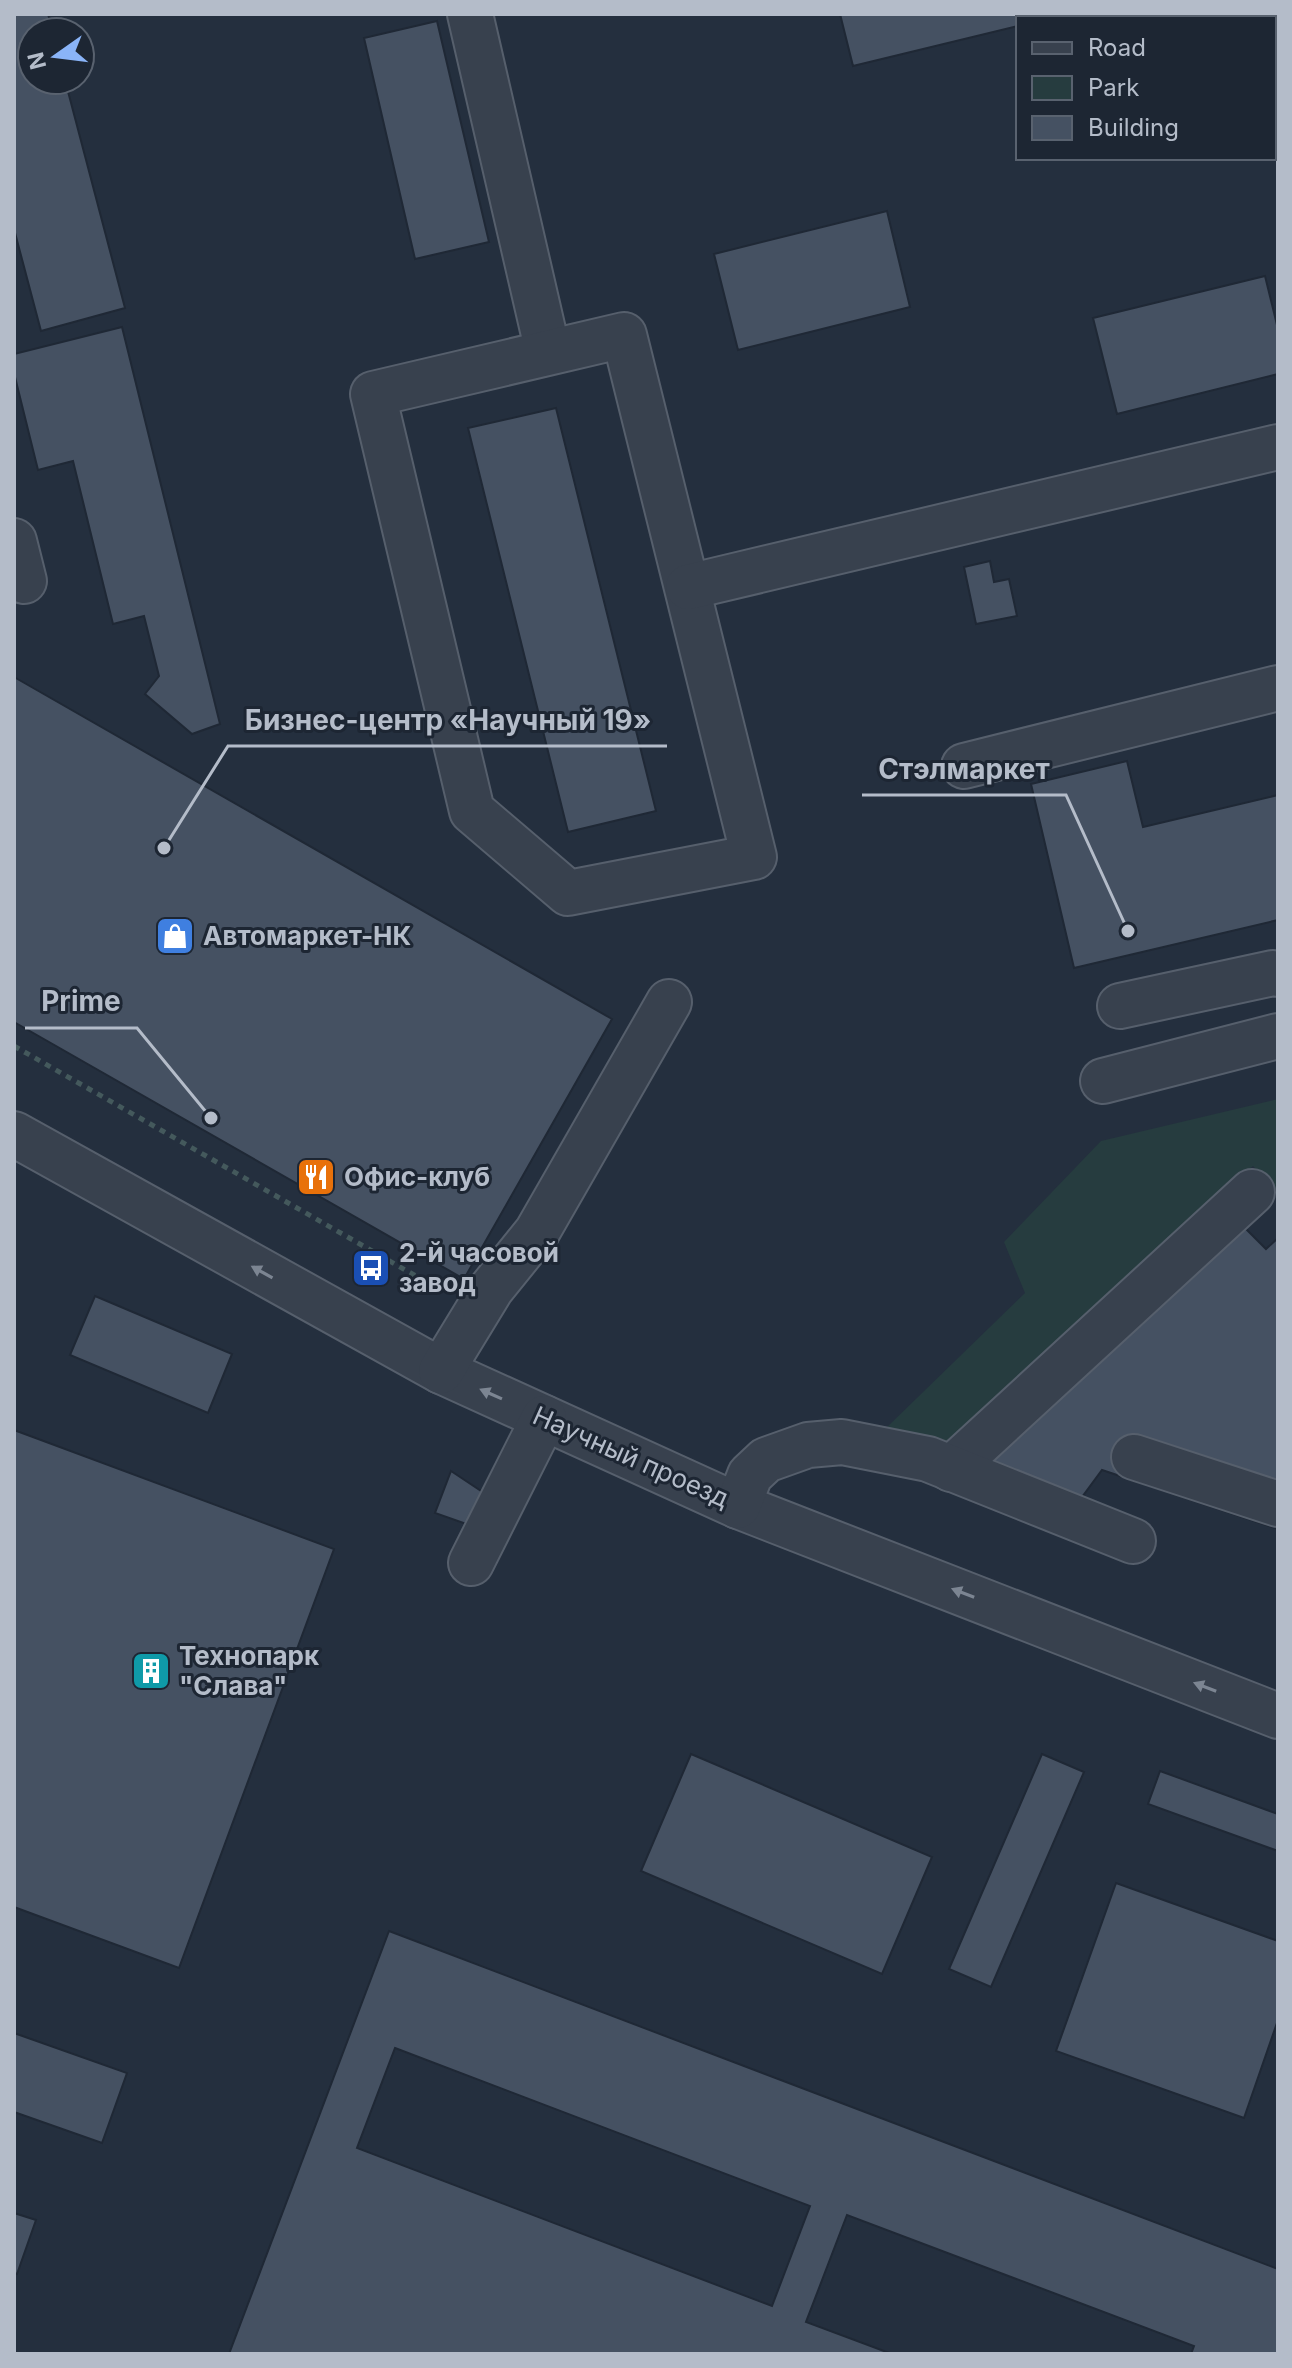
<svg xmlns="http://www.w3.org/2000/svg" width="1292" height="2368" font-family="Inter,sans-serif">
  <rect width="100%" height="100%" fill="#242f3e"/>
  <!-- green -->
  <path fill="#263c3f" d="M1278 1099V1192L1253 1166 950 1450 883 1431 1025 1293 1004 1242 1101 1141Z"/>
  <!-- building -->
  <g fill="#455162" stroke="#1f2835" stroke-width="2" fill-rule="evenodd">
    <path d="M14 14H48L53 32H32V80H65L125 308 41 331 14 229Z"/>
    <path d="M840 14H1023L1024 18H1018V26L853 66Z"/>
    <path d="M437 21 489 242 415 259 364 38Z"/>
    <path d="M1278 21V123L1274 124V22Z"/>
    <path d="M887 211 910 307 738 350 714 254Z"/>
    <path d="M1265 276 1278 329V374L1117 414 1093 318Z"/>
    <path d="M122 327 220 724 192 734 145 694 159 676 144 616 113 624 73 461 38 470 14 373V354Z"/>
    <path d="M556 408 656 811 568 832 468 428Z"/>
    <path d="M990 561 994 582 1009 579 1017 616 976 624 964 567Z"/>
    <path d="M14 677 612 1019 464 1279 14 1022Z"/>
    <path d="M1127 761 1143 827 1278 795V920L1074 968 1031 784Z"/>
    <path d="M1240 1223 1266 1249 1278 1238V1529L1102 1470 1082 1497 988 1464Z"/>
    <path d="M95 1296 232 1354 208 1413 70 1355Z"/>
    <path d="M14 1430 334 1549 179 1968 14 1907Z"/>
    <path d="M451 1471 487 1495 475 1527 435 1513Z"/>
    <path d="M691 1754 932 1857 882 1974 641 1871Z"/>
    <path d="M1042 1754 1084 1772 991 1987 949 1969Z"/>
    <path d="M1160 1771 1278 1814V1851L1148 1804Z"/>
    <path d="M1116 1883 1278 1941V2020L1244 2118 1056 2051Z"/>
    <path d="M389 1931 1278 2269V2354H1191L1194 2346 847 2215 806 2322 892 2354H229ZM395 2048 810 2206 772 2306 357 2148Z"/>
    <path d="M14 2033 127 2073 102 2143 14 2112Z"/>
    <path d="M14 2213 36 2220 17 2274 14 2273Z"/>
  </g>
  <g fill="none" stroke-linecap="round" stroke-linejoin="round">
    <!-- minor casing -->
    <g stroke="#565f6c" stroke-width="48">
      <g id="minor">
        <path d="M470 14 548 352"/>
        <path d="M624 335 754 857 568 893 472 811 373 394Z"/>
        <path d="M14 541 24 581"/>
        <path d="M688 587 1278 447"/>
        <path d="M964 766 1278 688"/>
        <path d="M1120 1006 1273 973 1278 974"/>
        <path d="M1103 1081 1278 1036"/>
        <path d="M14 1134 441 1371 738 1506 1278 1716"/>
        <path d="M441 1371 491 1289 537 1232 669 1002"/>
        <path d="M1134 1457 1278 1504"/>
        <path d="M951 1469 1252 1192"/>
        <path d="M738 1506 750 1475 766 1460 808 1445 842 1442 928 1459 1133 1541"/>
        <path d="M471 1563 544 1418"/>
      </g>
    </g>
    <!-- path -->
    <path stroke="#44595c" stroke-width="5" stroke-dasharray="6 6" stroke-linecap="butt" d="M14 1046 442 1291"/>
    <!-- minor -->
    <use href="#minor" stroke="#38414e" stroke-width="44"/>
  </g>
  <!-- one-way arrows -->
  <defs><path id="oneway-solid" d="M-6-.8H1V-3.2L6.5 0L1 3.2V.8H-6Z" transform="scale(2)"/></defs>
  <g fill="#7c8592">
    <use href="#oneway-solid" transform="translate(262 1272) rotate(-151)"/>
    <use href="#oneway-solid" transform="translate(491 1394) rotate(-156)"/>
    <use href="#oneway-solid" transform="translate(963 1593) rotate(-159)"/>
    <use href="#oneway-solid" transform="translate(1205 1687) rotate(-159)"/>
  </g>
  <!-- icons -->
  <defs>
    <g id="shop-square" transform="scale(2)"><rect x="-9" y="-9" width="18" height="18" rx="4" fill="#3f7fe0" stroke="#1d2633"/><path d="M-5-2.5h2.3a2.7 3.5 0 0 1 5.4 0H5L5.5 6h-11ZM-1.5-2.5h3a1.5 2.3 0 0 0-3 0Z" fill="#fff"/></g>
    <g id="restaurant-square" transform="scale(2)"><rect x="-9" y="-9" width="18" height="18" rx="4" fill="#e8710a" stroke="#1d2633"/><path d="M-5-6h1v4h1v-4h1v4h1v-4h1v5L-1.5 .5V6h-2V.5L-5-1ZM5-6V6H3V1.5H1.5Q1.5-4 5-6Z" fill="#fff"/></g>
    <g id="bus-square" transform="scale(2)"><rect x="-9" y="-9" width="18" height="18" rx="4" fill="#1a4fb4" stroke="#1d2633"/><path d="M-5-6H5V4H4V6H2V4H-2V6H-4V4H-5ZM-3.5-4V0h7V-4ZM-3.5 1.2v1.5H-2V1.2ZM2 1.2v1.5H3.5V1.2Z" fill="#fff"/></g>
    <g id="building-square" transform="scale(2)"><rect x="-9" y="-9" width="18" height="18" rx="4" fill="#0f9aa8" stroke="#1d2633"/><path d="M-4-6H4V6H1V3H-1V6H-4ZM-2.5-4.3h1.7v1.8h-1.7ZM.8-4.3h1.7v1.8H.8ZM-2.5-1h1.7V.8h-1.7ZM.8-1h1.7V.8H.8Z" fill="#fff"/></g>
  </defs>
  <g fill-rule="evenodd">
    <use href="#shop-square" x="175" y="936"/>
    <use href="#restaurant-square" x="316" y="1177"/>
    <use href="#bus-square" x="371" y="1268"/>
    <use href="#building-square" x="151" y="1671"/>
  </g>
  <g text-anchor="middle" stroke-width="6" stroke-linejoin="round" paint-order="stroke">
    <!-- poi labels -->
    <g font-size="26" font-weight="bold" fill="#b4bcc9" stroke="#1d2633" text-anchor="start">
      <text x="203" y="945">Автомаркет-НК</text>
      <text x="344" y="1186">Офис-клуб</text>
      <text x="399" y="1262">2-й часовой<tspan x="399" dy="30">завод</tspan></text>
      <text x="179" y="1665">Технопарк<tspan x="179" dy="30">"Слава"</tspan></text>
    </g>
    <!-- street labels -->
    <g font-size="26" fill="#b4bcc9" stroke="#1d2633">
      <text transform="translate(631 1457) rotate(24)" y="9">Научный проезд</text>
    </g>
  </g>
  <!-- callouts -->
  <path fill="none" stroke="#b4bcc9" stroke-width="3" d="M164 848L228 746H667M1128 931L1066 795H862M211 1118L137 1028H25"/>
  <g fill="#b4bcc9" stroke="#1d2633" stroke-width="3">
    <circle cx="164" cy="848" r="8"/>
    <circle cx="1128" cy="931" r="8"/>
    <circle cx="211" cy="1118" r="8"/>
  </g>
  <g font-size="28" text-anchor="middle" font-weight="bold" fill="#b4bcc9" stroke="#1d2633" stroke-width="6" stroke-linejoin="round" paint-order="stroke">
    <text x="448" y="730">Бизнес-центр «Научный 19»</text>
    <text x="964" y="779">Стэлмаркет</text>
    <text x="81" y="1011">Prime</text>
  </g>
  <!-- border -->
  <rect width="1292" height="2368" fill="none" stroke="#b4bcc9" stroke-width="32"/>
  <!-- legend -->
  <rect x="1016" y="16" width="260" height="144" fill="#1d2633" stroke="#59626f" stroke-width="2"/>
  <rect x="1032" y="42" width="40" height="12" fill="#38414e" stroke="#59626f" stroke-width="2"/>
  <text x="1088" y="56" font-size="24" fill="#b4bcc9">Road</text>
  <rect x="1032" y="76" width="40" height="24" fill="#263c3f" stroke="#59626f" stroke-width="2"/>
  <text x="1088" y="96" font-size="24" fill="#b4bcc9">Park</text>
  <rect x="1032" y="116" width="40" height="24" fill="#455162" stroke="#59626f" stroke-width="2"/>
  <text x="1088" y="136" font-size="24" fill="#b4bcc9">Building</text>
  <!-- north arrow -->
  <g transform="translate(56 56) rotate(256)"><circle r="38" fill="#1d2633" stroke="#59626f" stroke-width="2"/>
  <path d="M0-6L14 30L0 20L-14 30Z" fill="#8ab4f8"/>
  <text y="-12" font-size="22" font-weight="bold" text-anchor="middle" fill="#b4bcc9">N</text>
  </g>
</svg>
